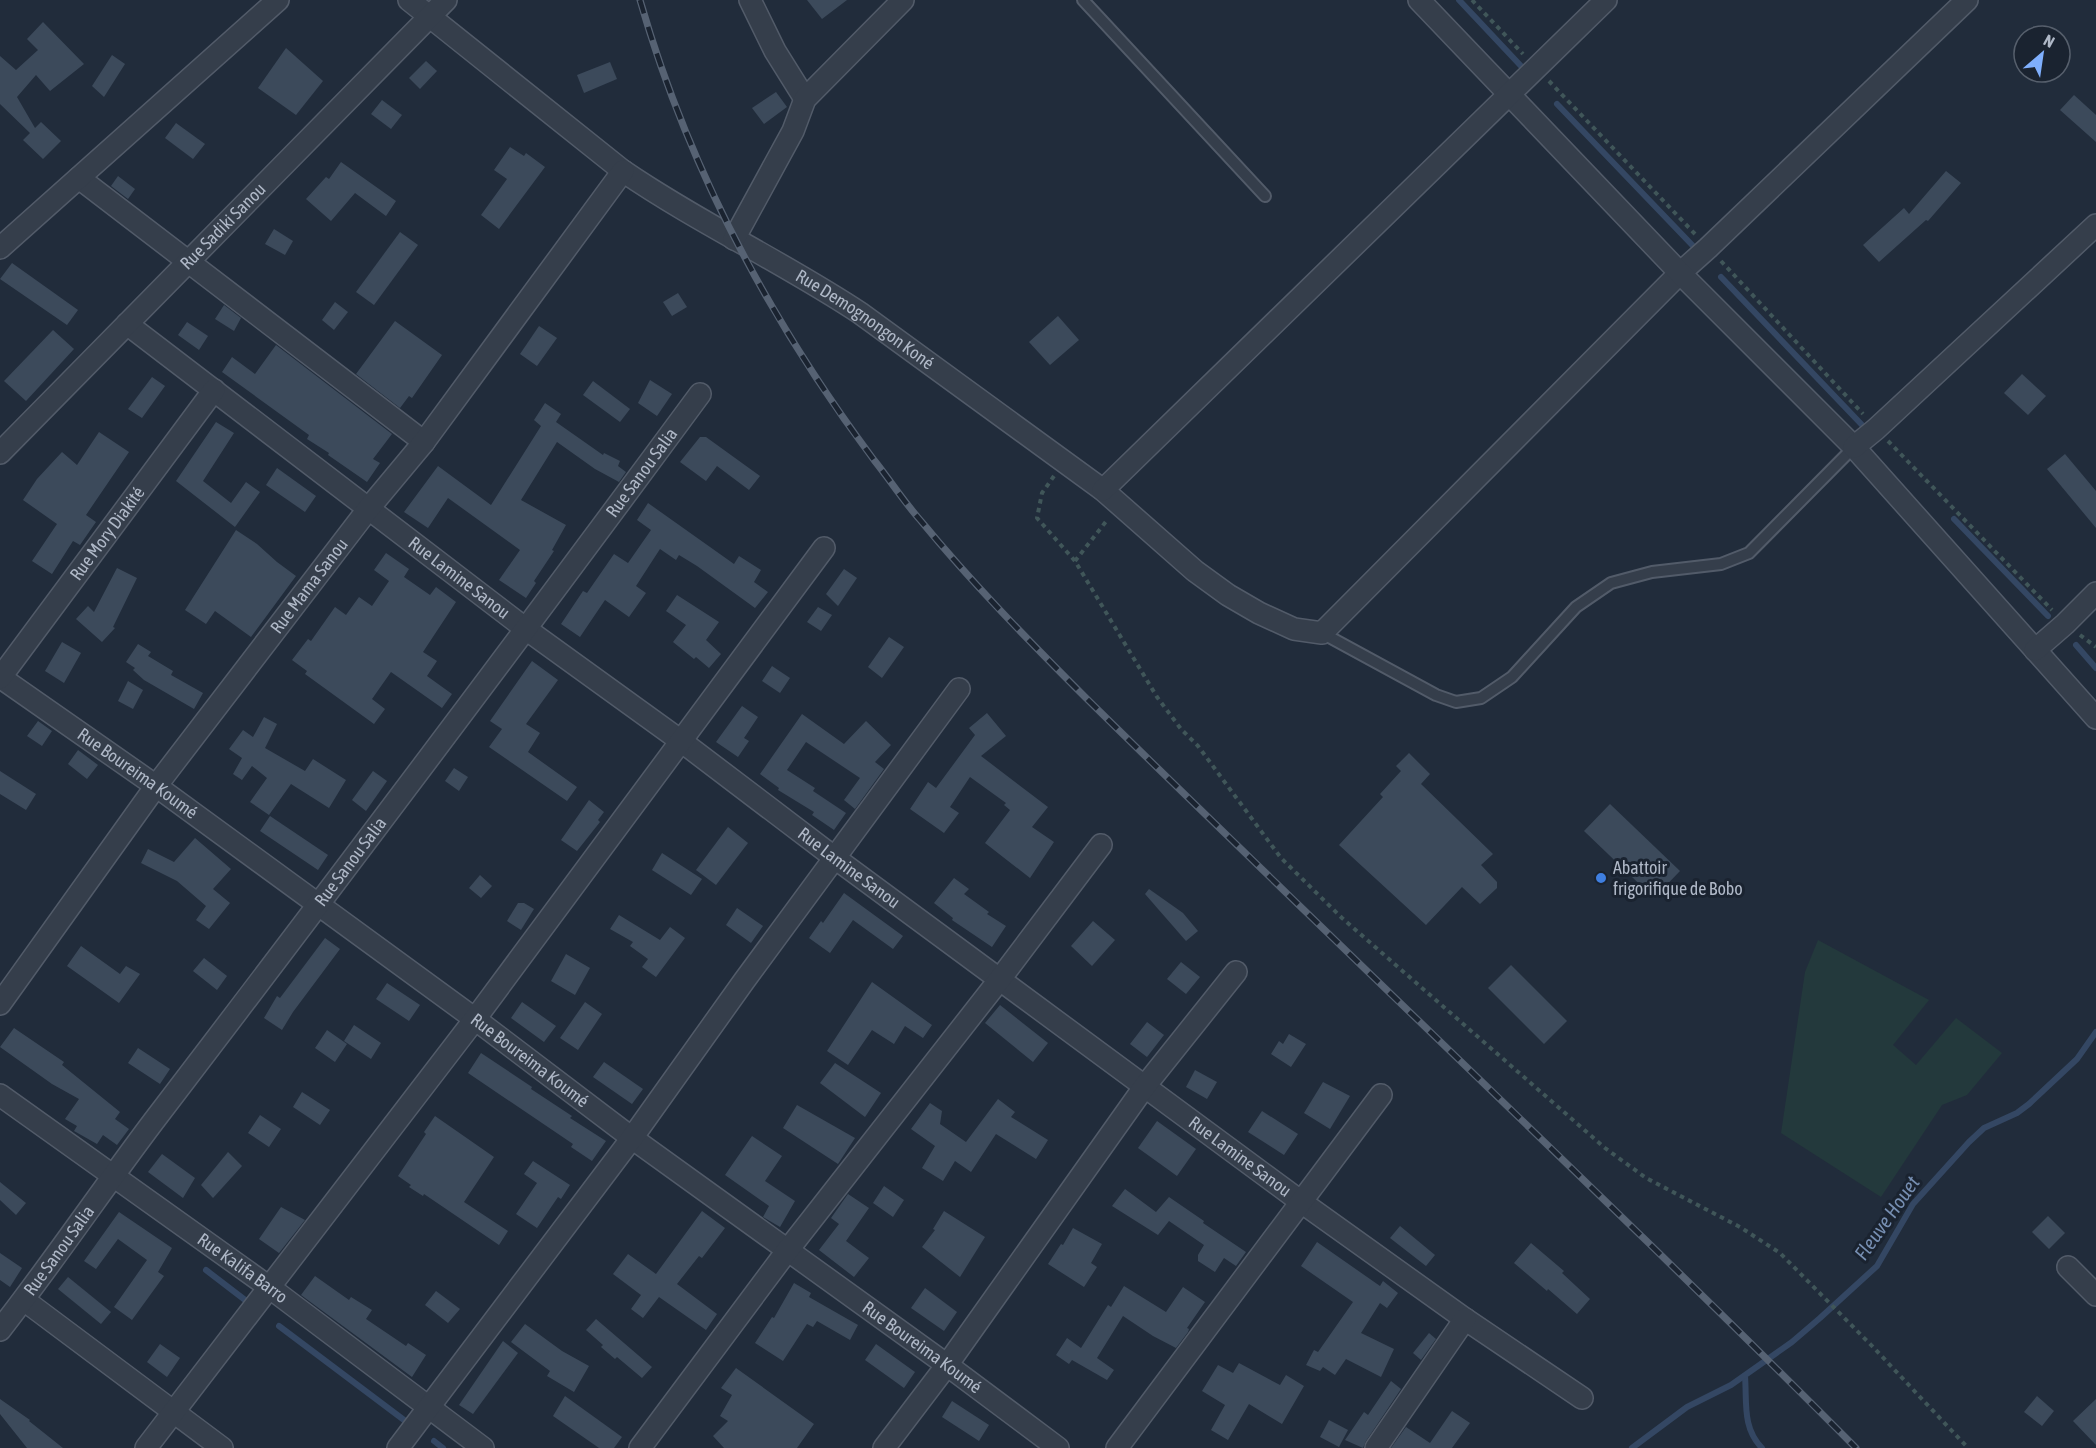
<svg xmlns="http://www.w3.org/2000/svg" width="2096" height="1448" font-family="'Asap Condensed',sans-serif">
  <rect width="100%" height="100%" fill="#212c3b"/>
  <!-- green -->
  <path fill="#23393c" d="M1818 940 1929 1000 1893 1045 1916 1065 1956 1018 2002 1053 1967 1095 1942 1105 1881 1197 1781 1133 1805 972Z"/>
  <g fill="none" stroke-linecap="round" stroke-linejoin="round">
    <!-- stream -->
    <g stroke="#344763" stroke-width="6">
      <path d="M1459 0 1521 66"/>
      <path d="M1557 104 1695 248"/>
      <path d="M1721 277 1864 427"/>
      <path d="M1954 519 2048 616"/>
      <path d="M2076 645 2096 668"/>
      <path d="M206 1270 249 1303"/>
      <path d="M279 1326 404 1420"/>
      <path d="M1745 1376C1747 1402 1742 1428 1762 1448"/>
      <path d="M434 1441 443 1448"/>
      <path d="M1632 1448 1687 1407 1731 1385 1792 1342 1820 1318 1877 1266 1913 1204 1969 1142 1984 1128 2017 1113 2029 1104 2077 1059 2096 1032"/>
    </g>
  </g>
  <!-- building -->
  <g fill="#3c4a5b">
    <path d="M807 0H847L822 19Z"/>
    <path d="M43 22 84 64 50 91 36 75 17 97 35 128 41 122 61 141 43 159 23 140 30 133 0 104V56L16 70 38 50 27 39Z"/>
    <path d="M286 48 323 81 296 115 258 88Z"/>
    <path d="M112 55 125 64 104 97 92 86Z"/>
    <path d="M426 61 437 71 420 89 409 78Z"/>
    <path d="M610 62 617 79 584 93 577 75Z"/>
    <path d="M776 92 787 107 764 124 752 108Z"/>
    <path d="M2074 95 2096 115V142L2060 110Z"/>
    <path d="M382 100 402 115 391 129 371 114Z"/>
    <path d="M176 123 205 144 193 159 165 138Z"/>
    <path d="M510 147 524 156 526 153 545 167 499 229 481 215 507 179 494 170Z"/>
    <path d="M341 162 396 201 386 216 355 193 331 221 306 199 326 177 329 179Z"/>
    <path d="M1946 171 1961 183 1928 221 1926 220 1879 262 1863 245 1904 208 1909 214Z"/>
    <path d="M118 176 135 189 128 199 111 186Z"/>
    <path d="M274 229 293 241 285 255 265 244Z"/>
    <path d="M400 232 418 245 374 305 356 292Z"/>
    <path d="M12 263 78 310 67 325 0 279Z"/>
    <path d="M678 293 687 307 672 316 663 302Z"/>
    <path d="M335 302 348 312 334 330 322 320Z"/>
    <path d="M224 305 241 318 234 331 215 319Z"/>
    <path d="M1058 316 1079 340 1050 365 1029 342Z"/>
    <path d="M395 321 442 355 412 398 409 396 400 408 356 374Z"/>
    <path d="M187 322 208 336 199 350 178 335Z"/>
    <path d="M539 326 557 338 537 366 520 354Z"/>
    <path d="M53 330 74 349 26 401 4 381Z"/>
    <path d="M276 345 392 434 373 459 380 463 367 482 328 455 329 453 307 439 309 435 222 372 232 357 255 374Z"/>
    <path d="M2022 374 2046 396 2028 415 2004 393Z"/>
    <path d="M152 377 165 386 142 418 128 409Z"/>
    <path d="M650 380 672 394 657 416 638 403Z"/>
    <path d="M593 381 630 409 620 422 583 395Z"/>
    <path d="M545 403 561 414 556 422 603 455 604 453 620 461 618 466 626 472 619 482 595 469 557 442 521 500 566 525 552 550 554 551 534 581 536 583 526 598 499 580 520 550 448 498 428 528 404 512 438 466 491 505 541 426 534 420Z"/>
    <path d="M216 422 234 433 203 481 231 503 246 482 260 492 235 527 176 481Z"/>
    <path d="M99 432 129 452 86 515 96 522 80 545 73 541 52 574 32 561 57 524 23 500 37 479 62 452 77 465Z"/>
    <path d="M700 437H706L760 476 749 490 717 466 706 481 680 462Z"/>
    <path d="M2065 454 2096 491V528L2047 469Z"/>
    <path d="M277 468 316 496 305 512 266 485Z"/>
    <path d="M648 503 734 564 739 556 761 570 754 582 768 592 755 608 697 566 679 555 676 560 660 549 636 586 646 593 629 617 605 600 580 637 561 624 583 591 587 593 614 554 628 563 651 530 637 520Z"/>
    <path d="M236 530 257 544 277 562 296 576 251 637 215 611 206 624 185 610Z"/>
    <path d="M386 553 409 569 404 577 430 595 436 587 456 602 423 652 437 661 427 676 452 694 442 708 391 672 372 699 385 709 374 724 305 674 307 671 292 660 308 639 311 641 335 607 346 615 359 597 372 606 389 581 374 570Z"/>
    <path d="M117 568 137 578 113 627 115 628 102 642 76 619 88 606 94 612Z"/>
    <path d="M844 569 857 578 838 606 826 594Z"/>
    <path d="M677 595 719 622 706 640 721 654 709 668 696 657 694 659 673 642 686 625 666 611Z"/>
    <path d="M818 607 832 615 821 631 807 622Z"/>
    <path d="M889 637 904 647 882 678 868 667Z"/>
    <path d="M62 642 81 653 64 683 45 671Z"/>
    <path d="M138 644 151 652 148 656 173 671 171 675 203 693 194 709 144 680 133 670 135 668 126 662Z"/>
    <path d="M532 661 558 680 526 724 540 733 528 752 577 787 567 801 489 747 502 729 490 721Z"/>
    <path d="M772 666 790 678 780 693 762 681Z"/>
    <path d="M128 681 143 690 133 709 118 701Z"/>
    <path d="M742 706 758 717 744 738 749 741 738 757 716 742Z"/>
    <path d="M987 713 1006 736 981 756 1048 807 1032 827 1054 842 1030 878 985 843 1010 810 1004 805 1006 803 970 777 950 807 959 813 944 833 910 809 928 782 936 788 975 735 969 728Z"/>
    <path d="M802 714 844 744 866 721 891 745 875 762 884 769 855 809 844 800 860 778 806 742 787 770 815 788 813 791 846 813 834 830 812 815 814 812 778 790 779 788 760 774Z"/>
    <path d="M264 717 277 724 265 748 305 771 313 759 346 780 329 808 291 784 269 815 250 802 267 778 252 766 242 780 233 774 242 758 229 749 243 730 253 737Z"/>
    <path d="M38 721 52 731 42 746 27 736Z"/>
    <path d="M78 750 98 765 87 779 68 764Z"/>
    <path d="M1409 753 1430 774 1421 784 1493 854 1481 865 1497 882V888L1480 904 1462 887 1426 925 1339 845 1383 797 1380 794 1401 771 1396 766Z"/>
    <path d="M454 768 468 777 459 791 445 781Z"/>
    <path d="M0 771 36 794 26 810 0 794Z"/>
    <path d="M373 771 387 781 366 811 352 800Z"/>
    <path d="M589 800 604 812 598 820 600 822 577 851 561 840Z"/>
    <path d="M1610 804 1680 871 1654 898 1584 831Z"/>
    <path d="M270 816 328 855 318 870 260 831Z"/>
    <path d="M728 827 748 843 716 885 696 870Z"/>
    <path d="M195 838 231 869 213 889 230 903 209 929 196 920 206 906 177 881 141 863 148 849 174 862Z"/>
    <path d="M662 853 702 879 691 895 652 870Z"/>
    <path d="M480 875 492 886 481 898 469 888Z"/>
    <path d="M954 878 969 889 964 894 989 912 987 914 1006 926 992 947 952 920 953 918 934 903Z"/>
    <path d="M1149 889 1183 913 1198 931 1186 941 1145 894Z"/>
    <path d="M844 893 903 936 893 949 853 920 830 953 809 938 821 921 823 923Z"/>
    <path d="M518 903H524L534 909 521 930 507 921Z"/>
    <path d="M737 908 763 926 751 943 726 925Z"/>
    <path d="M619 915 660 940 670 927 685 938 656 977 642 967 648 959 630 946 633 942 610 929Z"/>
    <path d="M1093 921 1115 940 1092 966 1071 946Z"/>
    <path d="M325 938 340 949 293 1012 282 1030 264 1018 277 996 280 998Z"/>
    <path d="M81 946 120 974 126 966 140 974 119 1003 67 966Z"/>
    <path d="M566 954 590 968 575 995 551 981Z"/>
    <path d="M204 958 227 976 217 990 193 971Z"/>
    <path d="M1181 962 1200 977 1186 994 1167 979Z"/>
    <path d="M1511 965 1567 1021 1544 1044 1488 988Z"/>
    <path d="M872 982 932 1025 923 1038 905 1026 894 1044 872 1030 848 1065 827 1051Z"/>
    <path d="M387 983 420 1005 409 1021 376 999Z"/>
    <path d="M522 1002 556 1026 544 1042 511 1018Z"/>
    <path d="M585 1002 602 1014 578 1050 560 1038Z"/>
    <path d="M1000 1005 1048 1043 1033 1062 985 1023Z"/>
    <path d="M1147 1022 1164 1035 1147 1057 1130 1044Z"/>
    <path d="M354 1025 381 1043 371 1059 344 1041Z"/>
    <path d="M14 1028 64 1062 62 1065 120 1112 115 1119 129 1129 117 1145 103 1135 97 1144 74 1131 77 1126 65 1119 79 1099 52 1084 0 1047Z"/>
    <path d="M327 1030 347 1044 335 1062 315 1048Z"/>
    <path d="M1289 1034 1306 1044 1291 1067 1271 1054 1279 1041 1283 1044Z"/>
    <path d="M138 1048 170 1069 160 1084 128 1063Z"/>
    <path d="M481 1053 532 1087 531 1089 572 1116 570 1118 606 1141 592 1161 571 1147 573 1144 468 1073Z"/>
    <path d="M604 1062 643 1089 632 1104 593 1077Z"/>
    <path d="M835 1063 881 1093 865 1117 820 1083Z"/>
    <path d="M1195 1070 1217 1082 1207 1099 1186 1087Z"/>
    <path d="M1323 1082 1350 1096 1330 1129 1304 1113Z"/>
    <path d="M302 1092 330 1110 320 1125 293 1107Z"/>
    <path d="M998 1099 1015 1112 1011 1117 1048 1140 1036 1159 996 1134 971 1172 955 1161 943 1181 922 1168 935 1146 911 1129 930 1103 942 1111 940 1124 966 1142Z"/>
    <path d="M797 1105 855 1138 838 1164 783 1128Z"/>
    <path d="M1262 1111 1298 1134 1284 1155 1248 1132Z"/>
    <path d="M260 1115 281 1129 269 1147 248 1133Z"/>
    <path d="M435 1116 494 1157 464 1202 508 1231 499 1245 424 1194 423 1196 409 1187 411 1185 398 1176 426 1134 424 1132Z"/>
    <path d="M1157 1121 1196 1149 1177 1176 1138 1148Z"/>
    <path d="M752 1136 782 1156 765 1181 795 1201 780 1227 763 1217 769 1206 725 1175Z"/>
    <path d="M228 1152 242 1166 213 1198 201 1185Z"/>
    <path d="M162 1154 195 1178 183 1198 148 1172Z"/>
    <path d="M533 1161 570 1185 561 1199 558 1197 537 1228 516 1214 537 1183 524 1174Z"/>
    <path d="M0 1182 26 1203 16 1215 0 1200Z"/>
    <path d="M884 1186 904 1200 893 1217 873 1203Z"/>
    <path d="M1125 1189 1156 1212 1169 1197 1204 1221 1203 1223 1246 1252 1236 1266 1224 1258 1215 1272 1198 1261V1255L1204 1245 1169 1221 1158 1235 1112 1206Z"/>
    <path d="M848 1194 869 1208 846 1241 869 1258 854 1277 819 1250 839 1224 831 1218Z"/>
    <path d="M281 1207 305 1220 279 1253 259 1239Z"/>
    <path d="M702 1211 725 1228 702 1258 699 1256 677 1284 717 1314 706 1330 659 1297 643 1318 631 1309 641 1295 613 1274 628 1254 656 1274Z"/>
    <path d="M944 1211 985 1237 960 1277 922 1247 935 1230 933 1229Z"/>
    <path d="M119 1212 172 1248 158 1272 164 1276 132 1320 114 1307 147 1260 118 1239 96 1269 84 1261Z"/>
    <path d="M2048 1216 2065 1233 2049 1249 2032 1232Z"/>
    <path d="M1400 1226 1435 1255 1426 1266 1390 1238Z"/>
    <path d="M1073 1228 1102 1244 1091 1263 1097 1267 1084 1287 1048 1264 1061 1244 1063 1245Z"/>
    <path d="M1317 1242 1380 1286 1383 1281 1398 1293 1387 1308 1380 1303 1361 1333 1394 1349 1381 1377 1346 1359 1335 1375 1323 1367 1320 1371 1306 1365 1314 1350 1318 1352 1353 1302 1301 1266Z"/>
    <path d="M1531 1243 1564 1271 1562 1273 1590 1299 1577 1314 1548 1289 1547 1291 1514 1263Z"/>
    <path d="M0 1253 22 1268 10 1287 0 1280Z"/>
    <path d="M315 1276 349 1300 351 1297 372 1310 366 1319 406 1346 408 1343 426 1355 412 1377 301 1295Z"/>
    <path d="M68 1277 111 1312 101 1324 58 1289Z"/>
    <path d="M794 1283 811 1293 809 1297 858 1325 850 1340 817 1321 813 1327 807 1324 783 1361 755 1343 772 1317 774 1318Z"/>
    <path d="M1124 1286 1166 1312 1183 1287 1205 1302 1187 1328 1189 1329 1188 1332 1176 1348 1153 1336 1123 1316 1097 1358 1114 1370 1107 1380 1072 1360 1069 1364 1056 1355 1067 1338 1081 1348 1108 1305 1111 1307Z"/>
    <path d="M925 1288 957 1312 944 1331 911 1308Z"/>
    <path d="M436 1291 460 1309 448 1323 425 1305Z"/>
    <path d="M596 1319 652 1367 642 1378 617 1357 615 1359 601 1347 603 1345 586 1330Z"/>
    <path d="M525 1324 562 1351 589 1366 574 1392 547 1376 550 1371 511 1342Z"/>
    <path d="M1429 1333 1436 1339 1421 1360 1413 1353Z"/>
    <path d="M503 1341 518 1353 473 1414 459 1405Z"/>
    <path d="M160 1344 180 1358 167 1377 147 1362Z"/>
    <path d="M876 1344 915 1372 904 1388 865 1360Z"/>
    <path d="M1239 1363 1280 1385 1286 1375 1304 1386 1282 1424 1249 1404 1228 1440 1211 1430 1225 1405 1202 1391 1218 1365 1233 1373Z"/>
    <path d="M736 1368 814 1424 797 1448H724L713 1436 728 1421 720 1416 732 1395 721 1388Z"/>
    <path d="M1391 1381 1401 1389 1366 1441 1363 1448 1345 1440 1364 1412 1368 1415Z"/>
    <path d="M565 1396 622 1437 614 1448H599L553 1416Z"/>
    <path d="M2037 1396 2054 1411 2042 1426 2024 1412Z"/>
    <path d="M0 1399 30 1420 29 1421 63 1448H27L0 1414Z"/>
    <path d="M2096 1399V1445L2073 1421Z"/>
    <path d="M952 1401 989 1425 979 1441 942 1417Z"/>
    <path d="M1452 1411 1470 1423 1452 1448H1391L1406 1427 1430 1443Z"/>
    <path d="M1329 1420 1348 1430 1339 1447 1320 1437Z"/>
  </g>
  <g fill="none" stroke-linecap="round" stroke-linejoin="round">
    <!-- service casing -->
    <g stroke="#525b69" stroke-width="14">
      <g id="service">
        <path d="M1083 0 1265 196"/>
        <path d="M1322 633 1436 695 1456 702 1481 698 1512 677 1576 607 1611 583 1652 572 1721 564 1749 553 1854 447"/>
      </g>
    </g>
    <!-- minor casing -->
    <g stroke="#525b69" stroke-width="24">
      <g id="minor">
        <path id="s1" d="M409 0 623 171C699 223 783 262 860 313L1103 490 1195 571 1228 595 1259 613 1294 629 1322 633 1680 273 1708 248 1967 0"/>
        <path d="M750 0 775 51 805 99"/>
        <path d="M1419 0 1680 273 1854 447 2096 718"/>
        <path d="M79 178 424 442"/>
        <path d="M734 239 793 131 805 99 903 0"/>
        <path d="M0 248 278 0"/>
        <path id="s2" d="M127 324 526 629 681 741 835 858 1300 1201 1465 1319 1582 1398"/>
        <path d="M1854 447 1876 429 2096 225"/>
        <path id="s3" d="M0 453 446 0"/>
        <path d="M1103 490 1606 0"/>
        <path d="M2035 650 2065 624 2096 593"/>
        <path id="s4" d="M0 677 156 786 475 1019 632 1138 947 1365 1058 1448"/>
        <path id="s5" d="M0 678 214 390"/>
        <path id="s6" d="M0 1004 156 786 369 508 424 442 623 171"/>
        <path id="s7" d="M0 1095 269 1287 483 1448"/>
        <path d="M2068 1267 2096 1295"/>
        <path d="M24 1300 222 1448"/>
        <path id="s8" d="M0 1330C53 1262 101 1191 153 1122 337 881 520 638 700 394"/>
        <path d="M146 1448 475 1019 824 548"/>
        <path d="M398 1448 632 1138 744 981 959 689"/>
        <path d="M640 1448 787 1251 1000 979 1101 845"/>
        <path d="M884 1448 947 1365 1145 1086 1236 972"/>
        <path d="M1117 1448 1381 1095"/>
        <path d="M1376 1448 1465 1319"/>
      </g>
    </g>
    <!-- path -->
    <g stroke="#405659" stroke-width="4" stroke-dasharray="4.5 4.5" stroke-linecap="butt">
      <path d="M1472 0 1523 54"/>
      <path d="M1549 81 1695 234"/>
      <path d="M1721 261 1863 414"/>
      <path d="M1888 441 2052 610"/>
      <path d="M1054 476 1042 493 1037 518 1075 561 1157 697 1181 729 1198 746 1281 858 1342 918 1605 1148 1646 1178 1740 1227 1780 1253 1874 1348 1968 1448"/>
      <path d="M1075 561 1108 519"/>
      <path d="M2080 635 2096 647"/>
    </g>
    <!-- service -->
    <use href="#service" stroke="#353e4b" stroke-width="10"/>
    <!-- minor -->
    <use href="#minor" stroke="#353e4b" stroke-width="21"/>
    <!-- rail casing -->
    <g stroke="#566273" stroke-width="7">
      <path id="rail" d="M640 0C688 167 770 321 874 460 890 480 904 502 921 521 972 583 1028 640 1085 697 1158 769 1232 840 1305 911 1490 1090 1675 1266 1856 1448"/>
    </g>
    <!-- rail -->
    <use href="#rail" stroke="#1a2330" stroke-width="4.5" stroke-dasharray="14" stroke-linecap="butt"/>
  </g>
  <!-- markers -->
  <circle fill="#3f7fe0" stroke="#1a2330" stroke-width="2" cx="1601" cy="878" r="6"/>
  <g text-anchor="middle" stroke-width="6" stroke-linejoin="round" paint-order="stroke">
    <!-- street labels -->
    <g font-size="18" fill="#afb8c7" stroke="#1a2330">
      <text dy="6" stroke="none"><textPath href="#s3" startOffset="318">Rue Sadiki Sanou</textPath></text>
      <text dy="6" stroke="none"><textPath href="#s1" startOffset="558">Rue Demognongon Koné</textPath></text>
      <text dy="6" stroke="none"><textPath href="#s8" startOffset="1071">Rue Sanou Salia</textPath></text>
      <text dy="6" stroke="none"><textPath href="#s5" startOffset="180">Rue Mory Diakité</textPath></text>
      <text dy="6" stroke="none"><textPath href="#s2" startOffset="418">Rue Lamine Sanou</textPath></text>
      <text dy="6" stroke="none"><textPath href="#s6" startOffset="520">Rue Mama Sanou</textPath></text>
      <text dy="6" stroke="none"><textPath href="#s4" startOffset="168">Rue Boureima Koumé</textPath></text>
      <text dy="6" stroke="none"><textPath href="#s8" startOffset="585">Rue Sanou Salia</textPath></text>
      <text dy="6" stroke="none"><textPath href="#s2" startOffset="904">Rue Lamine Sanou</textPath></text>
      <text dy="6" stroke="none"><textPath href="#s4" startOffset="654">Rue Boureima Koumé</textPath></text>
      <text dy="6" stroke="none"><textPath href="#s2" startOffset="1390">Rue Lamine Sanou</textPath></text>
      <text dy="6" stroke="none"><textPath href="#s8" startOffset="99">Rue Sanou Salia</textPath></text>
      <text dy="6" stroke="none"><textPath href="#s7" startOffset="298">Rue Kalifa Barro</textPath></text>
      <text dy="6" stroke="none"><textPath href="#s4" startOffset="1140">Rue Boureima Koumé</textPath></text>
    </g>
    <!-- poi labels -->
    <g font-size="18" fill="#afb8c7" stroke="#1a2330" text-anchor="start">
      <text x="1613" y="874">Abattoir<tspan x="1613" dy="21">frigorifique de Bobo</tspan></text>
    </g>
    <!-- water labels -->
    <g font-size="20" font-style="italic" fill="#768eb1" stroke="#1a2330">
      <text transform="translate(1887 1218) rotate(-55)" y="7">Fleuve Houet</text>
    </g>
  </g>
  <!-- north arrow -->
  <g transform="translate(2042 54) rotate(29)"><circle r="28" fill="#1a2330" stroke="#565f6c" stroke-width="1.5"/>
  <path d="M0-4.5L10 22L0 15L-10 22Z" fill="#7faffd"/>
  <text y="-9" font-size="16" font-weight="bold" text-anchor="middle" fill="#afb8c7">N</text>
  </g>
</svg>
